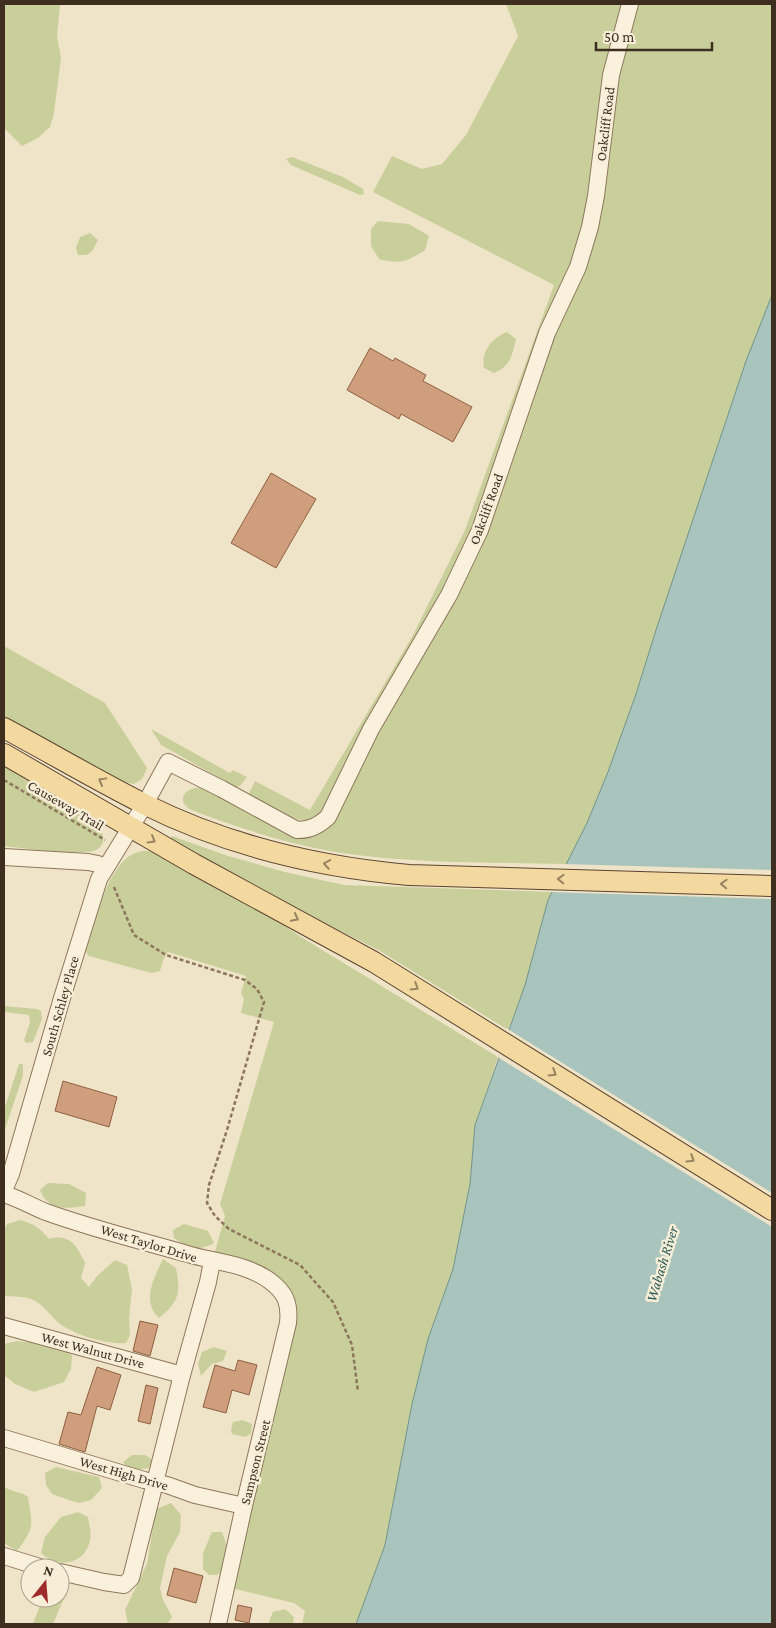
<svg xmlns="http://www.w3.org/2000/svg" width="776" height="1628" font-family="'Crimson Pro',serif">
  <rect width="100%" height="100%" fill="#f0e4c8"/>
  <!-- green -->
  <g fill="#c9cf9b">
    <path d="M7 4H60L57 36 61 58 54 113 50 127 38 138 22 146 4 128V7Z"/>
    <path d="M506 4H625L584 230 476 526 452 581 326 807C322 812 317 818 311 820 297 824 267 804 254 797L249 793 255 781 310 810 412 637 465 530 554 285 373 192 392 156 422 169 442 164 466 135 518 36Z"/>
    <path d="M634 4H772V295L746 361 656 630 636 694 608 772 587 823 566 864C492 862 415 864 342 853 290 845 238 828 189 809 174 798 189 785 204 788L283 832C298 837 309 839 323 831L359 760 452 601 551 337 581 270 614 78Z"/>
    <path d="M292 157 343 177 363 189 364 194 360 195 291 165 286 159Z"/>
    <path d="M378 221 409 224 429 236 425 250C408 261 400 265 379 259L371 246V229Z"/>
    <path d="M90 233 98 240 93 250 87 255H78L76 248 80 237Z"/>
    <path d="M507 332 516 339C512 356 511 365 494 373L484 368C481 351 492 338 507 332Z"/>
    <path d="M4 646 105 703 147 768 142 779 134 784 124 782 4 717Z"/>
    <path d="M151 729 230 773 233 770 247 777 240 786 236 787 161 745Z"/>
    <path d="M4 766 93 818C99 826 110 840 98 849 89 857 19 848 4 846Z"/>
    <path d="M172 836 228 856 285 872 344 885 552 892 548 900 525 985 508 1030 380 951 294 907 173 841 171 838Z"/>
    <path d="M142 851H149L157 854 261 910 301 937 498 1057 475 1125 470 1184 453 1269 428 1339 412 1404 385 1545 356 1624H302L305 1611 294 1603 231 1588 292 1302 214 1255 225 1216 220 1204 274 1022 241 1013 244 999 241 993 246 976 168 952 164 958 160 971 151 973 89 956 84 950C91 925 108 869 131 855 134 853 138 852 142 851Z"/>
    <path d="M4 1006 37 1009 41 1011 42 1019 33 1042 26 1043 24 1040 30 1023 29 1015 4 1012Z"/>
    <path d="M19 1064H23V1076L4 1132V1110Z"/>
    <path d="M48 1183 69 1184 86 1193 85 1206C66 1209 48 1211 40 1190Z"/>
    <path d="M20 1220C34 1224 40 1228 49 1239 70 1233 77 1246 85 1263L81 1278 89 1287 97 1276 115 1260 127 1265 132 1289 129 1319 130 1335 126 1343C108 1345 75 1335 60 1324 50 1316 43 1303 31 1299 23 1296 12 1297 4 1296V1230L7 1224Z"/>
    <path d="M184 1224 208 1231 214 1243C194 1253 191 1249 174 1238L173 1230Z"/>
    <path d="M163 1259 176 1268C181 1293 179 1302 159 1318 141 1301 154 1278 163 1259Z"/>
    <path d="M17 1341C36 1343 55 1344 72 1355L71 1369 64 1382 34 1392 15 1384 4 1375V1348L5 1344Z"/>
    <path d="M214 1347 227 1351 223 1361 212 1364 201 1376 198 1364 202 1352Z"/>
    <path d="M243 1420 252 1424 251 1434 245 1437 232 1434 231 1430 233 1422Z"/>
    <path d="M132 1455H145L153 1460 149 1468C138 1470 129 1472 123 1462Z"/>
    <path d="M56 1467 99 1477 102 1488 91 1500 79 1503 69 1500 52 1494 46 1485 45 1473Z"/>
    <path d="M4 1487C12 1492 20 1491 28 1497 32 1525 36 1526 17 1551L4 1543Z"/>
    <path d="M171 1503 181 1515 180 1532 167 1556 160 1588 163 1600 172 1617 167 1624H128L125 1610 147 1564 156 1509Z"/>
    <path d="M78 1512 88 1517C89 1524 92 1534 90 1541 84 1565 58 1569 41 1553L45 1537 61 1517Z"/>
    <path d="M212 1532H222L228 1549 223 1570 217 1575H209L203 1569V1553Z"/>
    <path d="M60 1581H65L64 1598 53 1624H33L43 1598H60Z"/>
    <path d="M285 1609 294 1617 293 1624H268L273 1612Z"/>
  </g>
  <!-- water -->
  <path fill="#a9c4bc" stroke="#6f938a" d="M772 295V1624H356L385 1545 412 1404 428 1339 453 1269 470 1184 475 1125 525 985 548 900 587 823 608 772 636 694 656 630 746 361Z"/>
  <!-- pier -->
  <g fill="#f0e4c8">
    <path d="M563 864 772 870V899L549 892Z"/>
    <path d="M506 1028 772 1193V1227L496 1056Z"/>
  </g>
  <!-- building -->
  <g fill="#cf9f7d" stroke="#8d5f41">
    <path d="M370 348 393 361 395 358 426 375 423 381 472 407 453 442 401 414 399 419 347 390Z"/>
    <path d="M271 473 316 499 276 568 231 543Z"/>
    <path d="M63 1081 117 1097 109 1127 55 1111Z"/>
    <path d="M140 1321 158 1325 150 1356 133 1351Z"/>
    <path d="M238 1360 257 1365 249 1395 232 1390 226 1413 203 1407 215 1365 235 1371Z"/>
    <path d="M97 1367 121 1375 110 1410 97 1406 85 1452 59 1444 68 1412 81 1415Z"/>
    <path d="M146 1385 158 1388 150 1424 138 1421Z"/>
    <path d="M174 1568 203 1576 196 1603 167 1595Z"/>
    <path d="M238 1605 252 1608 249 1623 235 1620Z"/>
  </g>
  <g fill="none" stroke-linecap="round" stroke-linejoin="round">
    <!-- minor casing -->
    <g stroke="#8d765c" stroke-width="18">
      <g id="minor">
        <path d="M4 857 88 862 98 864 105 867"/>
        <path d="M4 1190 11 1174 62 998 99 879 145 804 168 762 222 789 297 830C310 830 318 826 328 817L371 729 449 595 480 530 547 333 578 267 590 227 596 196 611 75 630 4"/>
        <path d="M4 1194C18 1198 31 1206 46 1212 90 1228 138 1240 184 1253 212 1262 246 1263 270 1281 286 1293 290 1304 288 1323L244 1506 218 1624"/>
        <path d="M4 1326 182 1375"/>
        <path d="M4 1438 144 1480 167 1485 195 1495 244 1506"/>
        <path d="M4 1556 43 1568"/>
        <path d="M60 1572 104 1582 124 1585 131 1578 182 1375 208 1282 212 1261"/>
      </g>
    </g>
    <!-- major casing -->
    <g stroke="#5b4430" stroke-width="22">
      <g id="major">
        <path d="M4 728C51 753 96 780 144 804 226 845 318 867 409 875L772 886"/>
        <path d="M4 754 194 864 374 962 772 1210"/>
      </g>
    </g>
    <!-- path -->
    <g stroke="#8d765c" stroke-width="2.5" stroke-dasharray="4 2.5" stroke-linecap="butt">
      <path d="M4 780 105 840"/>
      <path d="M114 887 134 935 166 955 245 980 257 989 264 1002 227 1130 209 1185 207 1203 215 1216 229 1229 300 1265 333 1302 352 1345 358 1392"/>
    </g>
    <!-- minor -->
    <use href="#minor" stroke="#faf1dc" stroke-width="16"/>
    <!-- major -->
    <use href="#major" stroke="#f3d9a0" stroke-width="20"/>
  </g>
  <!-- one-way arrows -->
  <defs><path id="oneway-chevron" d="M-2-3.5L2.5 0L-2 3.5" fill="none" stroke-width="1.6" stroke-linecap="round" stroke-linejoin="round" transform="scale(1.25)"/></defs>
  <g stroke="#988460">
    <use href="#oneway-chevron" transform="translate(102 781) rotate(-151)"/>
    <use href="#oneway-chevron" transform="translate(152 840) rotate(30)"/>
    <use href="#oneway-chevron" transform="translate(327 864) rotate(-170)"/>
    <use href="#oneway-chevron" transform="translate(561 879) rotate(-178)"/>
    <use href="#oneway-chevron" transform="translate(724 884) rotate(-178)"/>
    <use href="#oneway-chevron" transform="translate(295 918) rotate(28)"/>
    <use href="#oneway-chevron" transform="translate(415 987) rotate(32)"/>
    <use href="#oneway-chevron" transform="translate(553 1073) rotate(32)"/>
    <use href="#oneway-chevron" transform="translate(691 1159) rotate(32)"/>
  </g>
  <g text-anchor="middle" stroke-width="5" stroke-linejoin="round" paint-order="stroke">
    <!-- street labels -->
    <g font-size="14" fill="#3d2e20" stroke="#f7eed8">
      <text transform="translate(605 124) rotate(-83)" y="5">Oakcliff Road</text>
      <text transform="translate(486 509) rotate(-70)" y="5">Oakcliff Road</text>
      <text transform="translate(66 805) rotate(30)" y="5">Causeway Trail</text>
      <text transform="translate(60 1006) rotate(-74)" y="5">South Schley Place</text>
      <text transform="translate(149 1243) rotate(17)" y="5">West Taylor Drive</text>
      <text transform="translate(93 1350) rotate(15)" y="5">West Walnut Drive</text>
      <text transform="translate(255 1462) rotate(-76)" y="5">Sampson Street</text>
      <text transform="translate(124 1473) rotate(16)" y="5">West High Drive</text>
    </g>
    <!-- water labels -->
    <g font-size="15" font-style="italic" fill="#2f5d5a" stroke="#f7eed8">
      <text transform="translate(662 1264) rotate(-73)" y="5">Wabash River</text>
    </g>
  </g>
  <!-- border -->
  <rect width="776" height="1628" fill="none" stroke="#3d2e20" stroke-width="10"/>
  <!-- north arrow -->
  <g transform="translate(45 1583) rotate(17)"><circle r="24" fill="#f7eed8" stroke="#ada18e"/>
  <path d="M0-4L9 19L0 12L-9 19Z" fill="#9e2a2b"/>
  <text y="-8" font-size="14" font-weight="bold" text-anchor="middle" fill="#3d2e20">N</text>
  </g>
  <!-- scale -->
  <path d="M596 42v8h116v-8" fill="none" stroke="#3d2e20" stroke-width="2.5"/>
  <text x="604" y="42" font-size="15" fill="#3d2e20" stroke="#f7eed8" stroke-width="4" paint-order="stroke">50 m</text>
</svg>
